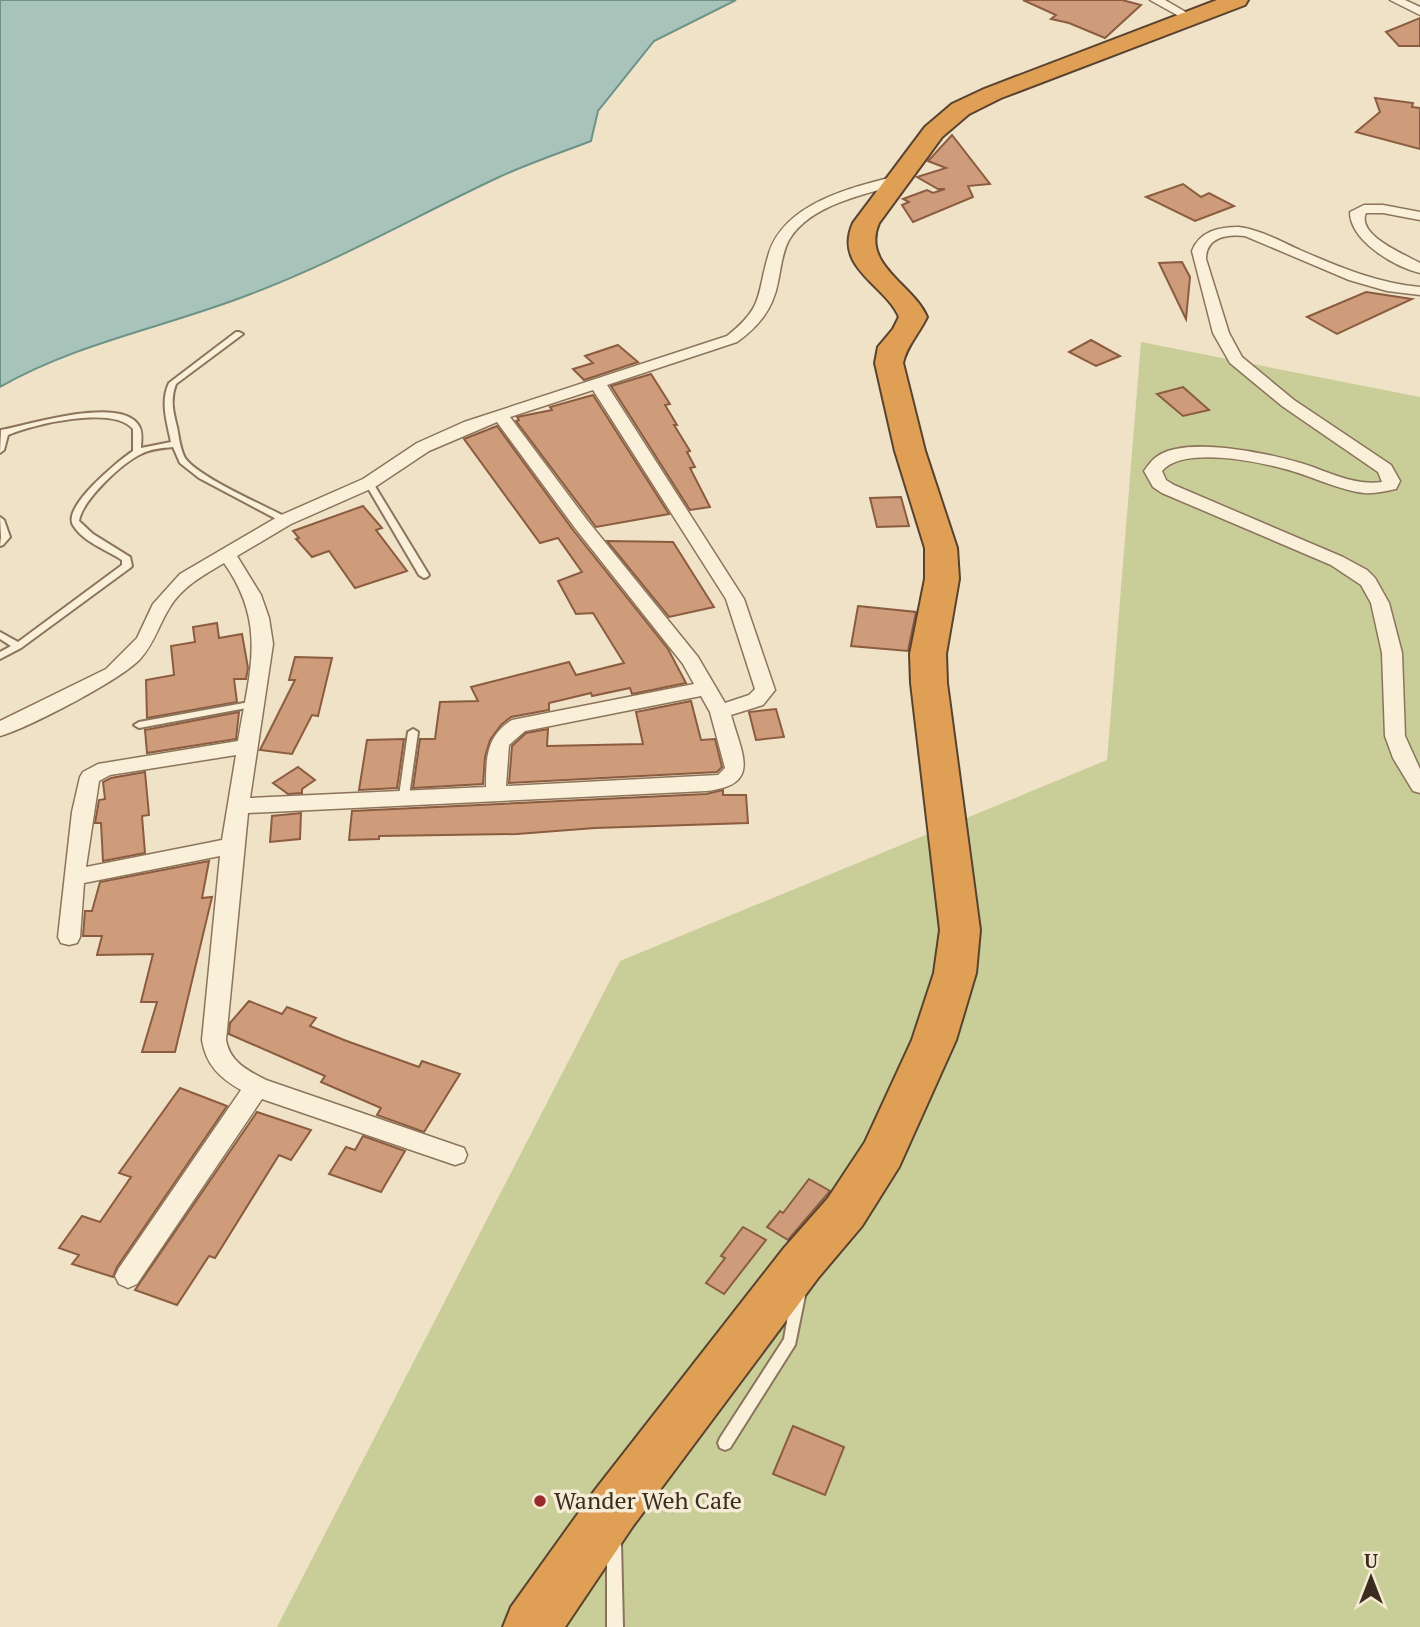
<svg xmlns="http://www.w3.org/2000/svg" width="1420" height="1627" font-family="'PT Serif',serif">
  <rect width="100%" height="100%" fill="#efe2c6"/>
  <!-- green -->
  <path fill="#c9ce99" d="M1141 342 1420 397V1627H277L620 961 1107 760Z"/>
  <!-- water -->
  <path fill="#a7c3ba" stroke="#6d9288" stroke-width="2" d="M0 0H736L654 41 598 111 591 141C560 153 527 164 497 178 414 217 334 263 248 295 166 327 76 343 0 387Z"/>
  <!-- building -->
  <g fill="#ce9c7b" stroke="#8b5c40" stroke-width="2">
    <path d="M1023 0H1122L1141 5 1105 38 1069 23 1051 19 1056 15Z"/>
    <path d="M1420 18V46H1399L1386 32Z"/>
    <path d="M1375 98 1413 103 1412 107 1420 108V149L1356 132 1380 112Z"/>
    <path d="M952 135 990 184 968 186 973 197 913 222 902 205 909 202 903 199 927 190 933 193 945 189H938L917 177 946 168 928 161Z"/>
    <path d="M1183 184 1201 197 1209 193 1234 206 1195 221 1146 197Z"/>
    <path d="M1182 262 1190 277 1186 319 1159 263Z"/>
    <path d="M1366 292 1412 299 1337 334 1307 317Z"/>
    <path d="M1091 340 1120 356 1096 366 1069 352Z"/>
    <path d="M618 345 638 362 584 380 573 369 593 363 585 356Z"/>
    <path d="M651 374 670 404 665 405 677 425H674L690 451 687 452 695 467 690 468 710 507 690 510 611 386Z"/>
    <path d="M1183 387 1209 410 1183 416 1157 394Z"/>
    <path d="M593 395 669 514 596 527 516 421 519 420 517 417 552 410 550 407Z"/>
    <path d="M497 426 573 530 668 649 686 683 632 694 630 688 592 696 591 693 549 703V710L511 717 501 725 490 740 485 757 483 784 413 788 420 739H435L440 702 478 701 471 687 569 662 576 675 624 663 593 613 576 614 558 581 582 572 558 538 540 543 464 439Z"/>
    <path d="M901 497 909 526 877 527 870 498Z"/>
    <path d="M363 506 382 528 376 530 407 571 355 588 329 551 312 557 296 539 299 538 293 531Z"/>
    <path d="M607 541 673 542 714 607 669 617Z"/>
    <path d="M858 606 916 612 908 651 851 646Z"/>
    <path d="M217 623 219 638 242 634 248 668 246 679H234L237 702 147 718 146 680 174 675 171 646 195 642 193 627Z"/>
    <path d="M295 657 332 658 318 716 312 715 292 754 260 750 295 680H289Z"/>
    <path d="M691 701 701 740 715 739 722 767 717 772 509 783 512 746 526 733 548 729 547 746 643 744 636 712Z"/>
    <path d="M776 709 784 737 756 740 749 712Z"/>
    <path d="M239 712 236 739 147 753 145 730Z"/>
    <path d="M404 739 397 788 359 790 367 740Z"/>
    <path d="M298 767 315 780 302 789V793L288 794 273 783Z"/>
    <path d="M145 772 149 815 142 816 145 853 103 861 101 823H95L99 800 105 799 103 782 111 778Z"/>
    <path d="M723 790V795H746L748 823 595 828 517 834 379 836V839L349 840 352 811 706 794Z"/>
    <path d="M301 813 300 839 270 842 272 816Z"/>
    <path d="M209 861 202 898 212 897 175 1052H142L157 1002H141L153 954 97 955 102 936H83L85 911H92L100 882Z"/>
    <path d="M249 1001 282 1014 287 1007 316 1018 310 1026 344 1040 419 1067 422 1061 460 1074 424 1132 377 1115 381 1108 321 1082 325 1076 229 1034 230 1023Z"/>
    <path d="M180 1088 227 1106 117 1267 113 1277 72 1264 79 1255 59 1248 82 1216 100 1222 131 1177 119 1173Z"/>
    <path d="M257 1112 311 1130 291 1160 279 1155 215 1258 209 1256 177 1305 135 1290Z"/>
    <path d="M363 1136 405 1151 381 1192 329 1174 346 1147 355 1150Z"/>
    <path d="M809 1179 830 1191 788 1240 767 1227 780 1211 783 1213Z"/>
    <path d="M743 1227 766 1240 724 1294 706 1283 725 1258 721 1256Z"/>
    <path d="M793 1426 844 1447 825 1495 773 1474Z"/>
  </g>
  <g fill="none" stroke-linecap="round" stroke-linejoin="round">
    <!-- lane casing -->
    <g stroke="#8b745b" stroke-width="4">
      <g id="lane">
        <path d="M236 332H239L243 334 176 384C170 399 173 412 177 427 179 437 180 449 185 458 198 477 265 506 288 518V522H282L199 478 180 463 173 447C162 448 150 449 141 454 122 463 82 500 79 521L93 534 130 557 132 566 130 568 21 648 0 659V652L11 646 0 639V632L18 642 122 565V560C107 550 83 542 73 525 62 507 118 461 133 451V429C114 405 33 424 8 435L4 450 0 453 1 430C28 425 122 395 139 426 143 432 141 441 141 448L171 442C167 422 160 402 169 383Z"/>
        <path d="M369 480 373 483 429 575 427 577 424 578 419 575 365 483Z"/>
        <path d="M0 517 4 520 10 537 3 545 0 546 1 537Z"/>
        <path d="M255 701 258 702 260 704 258 706 139 728 134 725 139 722Z"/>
        <path d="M413 729 418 732 409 796 404 800 399 796 408 732Z"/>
        <path d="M799 1285 804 1287 806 1291 795 1345 730 1448 725 1450 720 1448 718 1443 720 1438 784 1339 792 1291 794 1287Z"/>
        <path d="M614 1535 619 1537 621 1542 623 1627H607V1542L609 1537Z"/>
      </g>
    </g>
    <!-- street casing -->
    <g stroke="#8b745b" stroke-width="3">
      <g id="street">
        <path d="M1150 0H1165L1196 18 1186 20Z"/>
        <path d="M1390 0H1405L1420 7V15Z"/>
        <path d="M897 176 902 177V183C865 195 810 204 789 240 782 253 781 268 778 282 773 309 759 326 737 342L607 385 744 599 775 690 763 705 731 715C742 755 762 785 706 791L248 813 226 1040C230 1062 247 1070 266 1080L464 1148 467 1155 464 1162 455 1165 262 1099 137 1284 128 1288 119 1284 115 1276 119 1268 241 1090C220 1078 206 1065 202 1040L220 856 84 883 80 937 77 943 69 945 61 943 58 937 72 812 80 777 83 772 98 764 238 741C249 673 268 625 224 563 204 575 183 586 170 607 159 624 155 642 141 658 123 679 28 728 0 736V721L106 669 137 638 153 604 180 574 279 516 363 479 417 443 464 422 727 336C765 306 756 295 769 253 785 203 852 187 897 176ZM593 390 726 599 755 689 749 695 725 703 698 657 587 520 510 417ZM497 422 575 528 683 664 694 684 512 720C486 736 486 759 486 787L250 798 273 644 269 618 261 595 237 556 291 524 375 487 429 451ZM701 696 710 712 725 768 718 775 506 786 509 745 525 731ZM236 755 222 840 86 867 99 781 110 775Z"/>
        <path d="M1364 205H1383L1420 212V220L1383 213H1366C1356 235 1404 254 1420 263V273C1395 267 1350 241 1350 212Z"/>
        <path d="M1239 227C1261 230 1280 241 1300 250 1339 267 1377 283 1420 287V295L1387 291 1349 280 1245 236C1227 234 1206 237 1206 259L1229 333 1242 357 1294 400 1391 465 1400 481 1396 489C1385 491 1375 494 1364 493 1339 490 1316 478 1292 471 1262 462 1183 445 1162 471L1166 480 1174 485 1343 557 1367 570 1375 578 1389 603 1402 653 1405 736 1420 769V793L1413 791 1393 758 1385 736 1382 653 1371 603 1361 585 1331 565 1162 493 1153 487 1144 471C1147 467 1151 461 1155 458 1183 434 1271 454 1304 464 1329 472 1354 486 1382 482L1378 472 1282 406 1230 363 1213 333 1192 251C1200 231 1219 227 1239 227Z"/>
      </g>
    </g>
    <!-- highway casing -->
    <g stroke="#59422f" stroke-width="4">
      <path id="highway" d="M1217 0H1248L1245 5 1001 98 969 114 942 137 879 223C861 265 913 284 927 317 919 334 907 345 903 363L925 451 957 548 959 579 946 654 947 683 980 930 976 973 956 1040 899 1167 862 1226 818 1278 633 1526 565 1627H503L511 1607 595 1490 784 1248 828 1198 865 1142 912 1040 934 973 940 930 911 683 910 654 925 579V548L895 451 875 363 878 347 893 329 899 317C886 285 833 268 853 223L925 127 952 104 984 89Z"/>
    </g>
    <!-- lane -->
    <use href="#lane" fill="#faefd9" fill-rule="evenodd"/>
    <!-- street -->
    <use href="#street" fill="#faefd9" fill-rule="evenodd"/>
    <!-- highway -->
    <use href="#highway" fill="#dfa056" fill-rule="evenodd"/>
  </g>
  <!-- markers -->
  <circle fill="#9b2a2c" stroke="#f6ecd6" stroke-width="2.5" cx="540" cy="1501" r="7"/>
  <g text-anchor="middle" stroke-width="7" stroke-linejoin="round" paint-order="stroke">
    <!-- near-poi labels -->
    <g font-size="24" fill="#3b2c1f" stroke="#f6ecd6" text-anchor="start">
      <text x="554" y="1509">Wander Weh Cafe</text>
    </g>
  </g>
  <!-- north arrow -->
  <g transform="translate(1371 1578)" stroke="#f6ecd6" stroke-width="5" paint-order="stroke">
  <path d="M0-5L12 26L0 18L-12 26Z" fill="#3b2c1f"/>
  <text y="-10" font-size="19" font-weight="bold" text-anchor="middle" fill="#3b2c1f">U</text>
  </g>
</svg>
